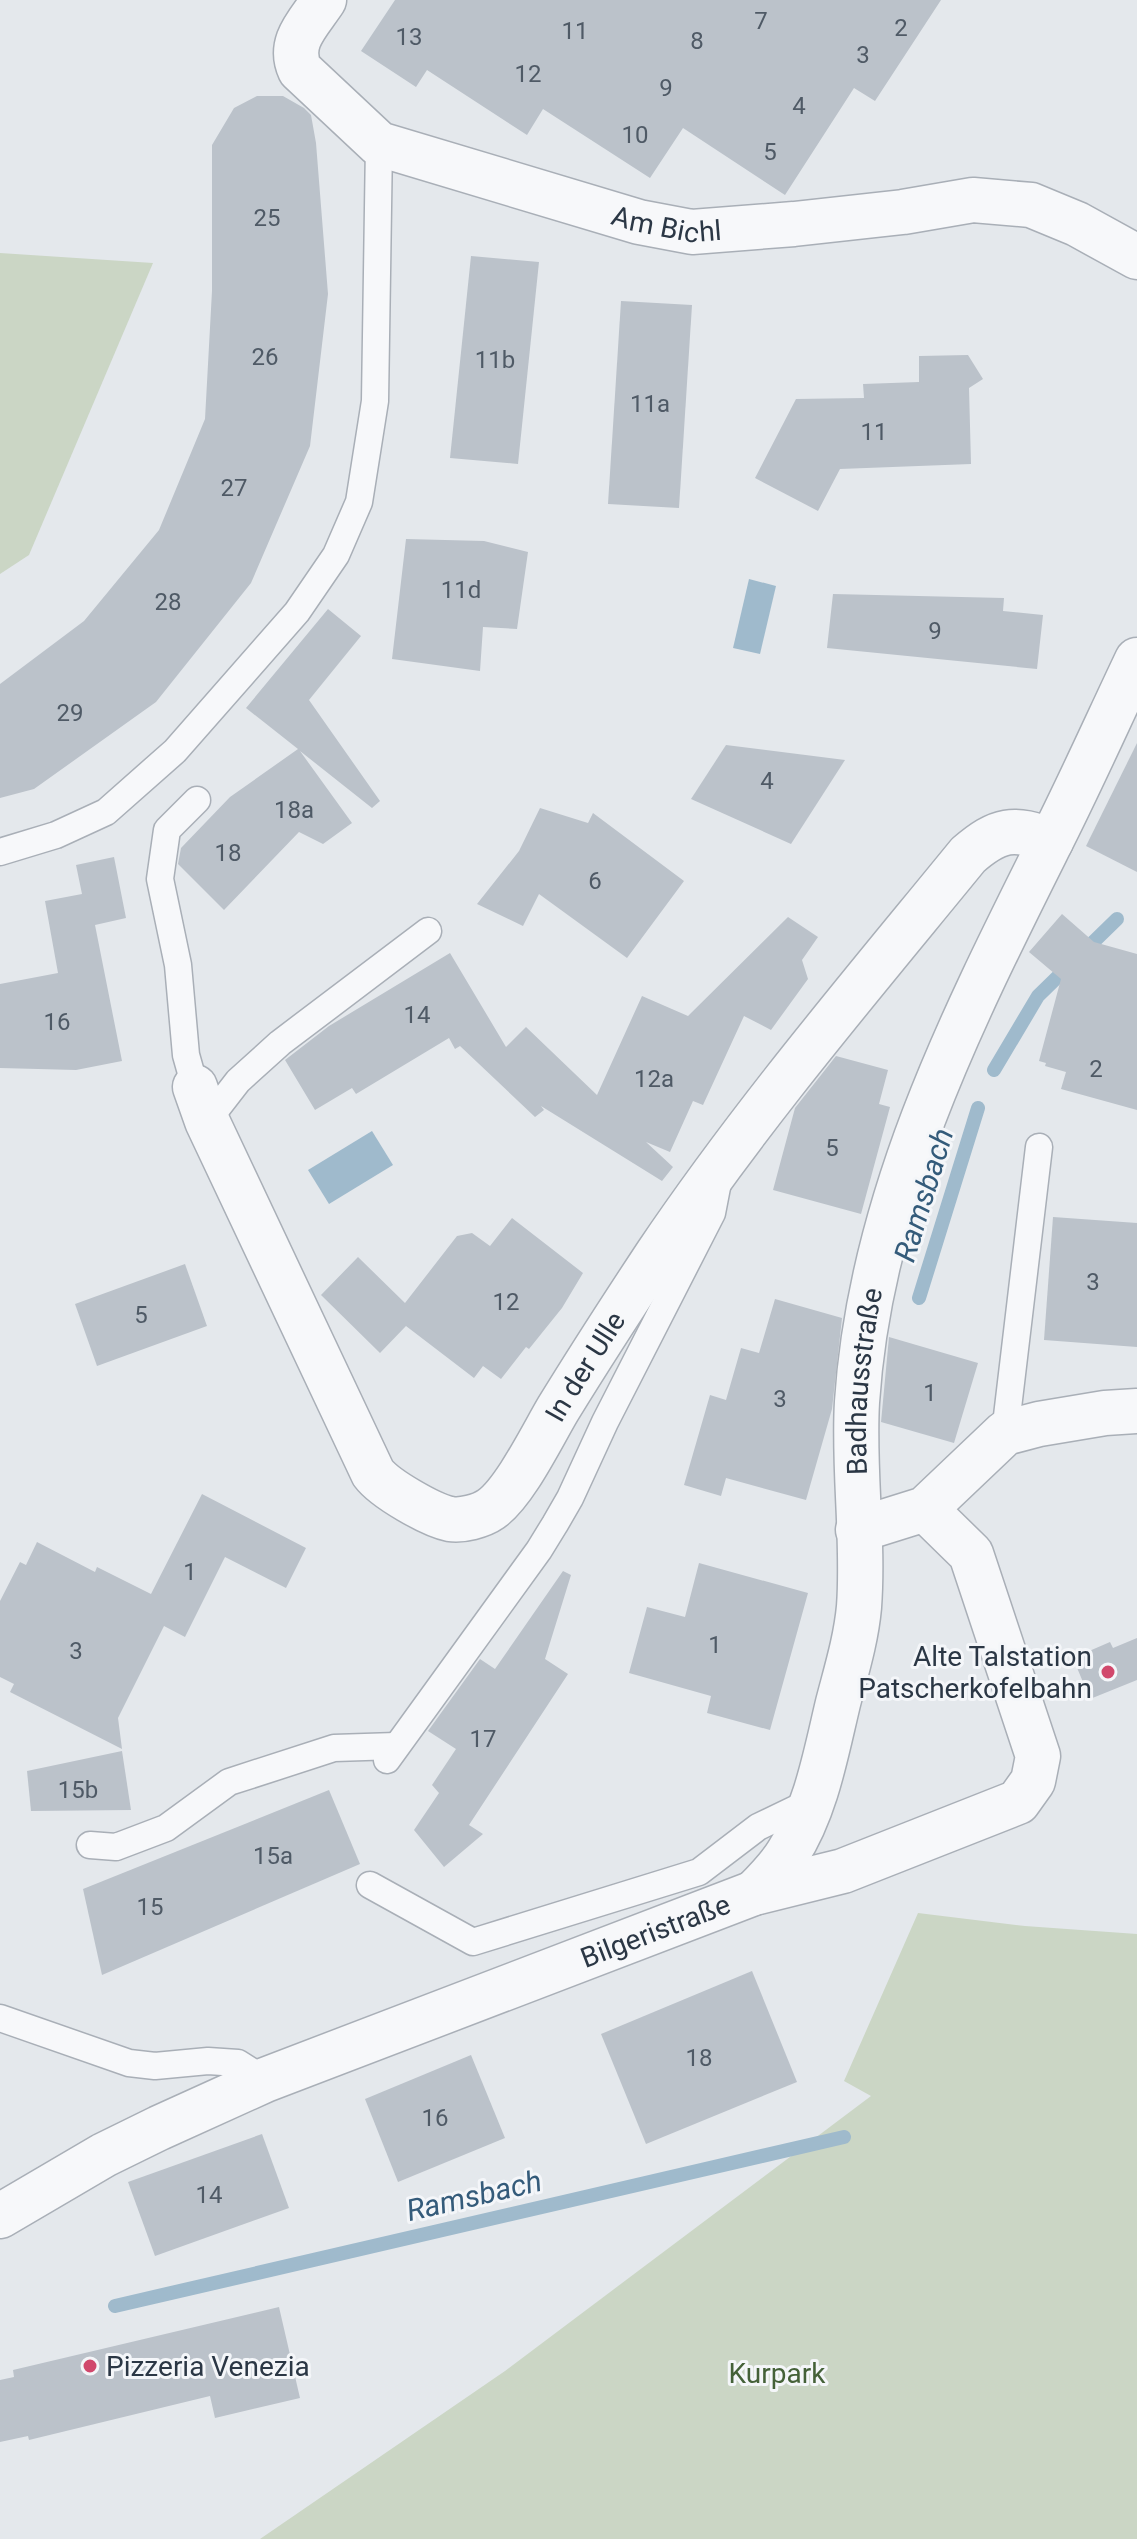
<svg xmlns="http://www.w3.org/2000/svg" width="1137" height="2539" font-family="Roboto,sans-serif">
  <rect width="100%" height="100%" fill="#e4e8ec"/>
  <!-- green -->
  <g fill="#cbd6c5">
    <path d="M0 253 153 263 29 555 0 574Z"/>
    <path d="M918 1913 1025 1926 1137 1934V2539H260L505 2371 871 2096 844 2081Z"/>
  </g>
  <!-- water -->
  <g fill="#9fbacc">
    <path d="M749 579 776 586 760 654 733 648Z"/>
    <path d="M372 1131 393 1165 329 1204 308 1170Z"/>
  </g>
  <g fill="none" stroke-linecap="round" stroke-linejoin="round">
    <!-- stream -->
    <g stroke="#9fbacc" stroke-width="14">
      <path d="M994 1070 1038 996 1117 919"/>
      <path d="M919 1298 978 1108"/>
      <path d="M115 2306 844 2137"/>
    </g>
  </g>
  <!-- building -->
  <g fill="#bbc2ca">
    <path d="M395 0H941L875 101 854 88 785 195 683 128 650 178 543 109 527 135 427 70 416 87 361 51Z"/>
    <path d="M257 96H283L304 108 311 115 316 143 328 294 310 446 251 583 156 702 34 789 0 798V684L84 621 159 530 205 419 212 291V145L234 108Z"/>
    <path d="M471 256 539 262 518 464 450 458Z"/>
    <path d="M621 301 692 305 679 508 608 504Z"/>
    <path d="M968 355 983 379 969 388 971 464 840 469 818 511 755 478 796 399 864 398 863 384 919 382V356Z"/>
    <path d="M406 539 484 541 528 552 517 629 483 627 480 671 392 659Z"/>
    <path d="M833 594 1004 598 1003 611 1043 615 1037 669 827 648Z"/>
    <path d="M328 609 361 636 309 700 380 801 372 808 300 751 352 823 323 844 299 832 224 910 178 864 181 848 230 797 298 749 246 708Z"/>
    <path d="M1137 743V872L1086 846Z"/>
    <path d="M726 745 845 760 791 844 691 799Z"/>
    <path d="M540 808 588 823 593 813 684 881 627 958 539 894 523 926 477 904 519 851Z"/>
    <path d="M114 857 126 918 95 925 122 1061 76 1070 0 1068V984L58 973 45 901 82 894 76 865Z"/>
    <path d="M1062 914 1094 942 1137 954V1110L1061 1089 1066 1072 1045 1066 1046 1063 1039 1061 1061 979 1029 952Z"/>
    <path d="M788 917 818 937 802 960 808 979 771 1030 744 1016 703 1105 693 1101 670 1152 646 1142 673 1167 662 1181 541 1106 544 1110 535 1117 460 1046 455 1049 449 1038 356 1094 352 1088 315 1110 285 1060 329 1026 450 953 506 1047 526 1027 597 1095 642 996 688 1016Z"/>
    <path d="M836 1056 888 1070 879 1104 890 1107 861 1214 773 1190 795 1108Z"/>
    <path d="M1053 1217 1137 1223V1347L1044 1340Z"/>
    <path d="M512 1218 583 1273 562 1308 529 1349 526 1347 501 1379 483 1366 474 1378 406 1326 380 1353 321 1295 358 1257 405 1303 457 1236 472 1233 490 1246Z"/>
    <path d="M185 1264 207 1326 97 1366 75 1304Z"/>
    <path d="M775 1299 842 1318 832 1409 806 1500 726 1478 721 1496 684 1485 710 1395 726 1400 741 1348 759 1353Z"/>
    <path d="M889 1337 978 1363 954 1443 881 1422Z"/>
    <path d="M202 1494 306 1548 286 1588 225 1557 185 1637 164 1626 118 1718 122 1749 10 1692 14 1684 0 1677V1601L20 1562 26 1565 37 1542 95 1572 97 1567 151 1594Z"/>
    <path d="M699 1563 808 1593 770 1730 707 1713 711 1696 629 1673 647 1607 685 1617Z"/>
    <path d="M563 1571 571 1575 545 1659 568 1674 469 1825 483 1834 444 1867 414 1830 439 1793 432 1785 456 1749 428 1731 480 1659 495 1669Z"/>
    <path d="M1137 1638V1680L1090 1699 1073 1658 1110 1642 1113 1648Z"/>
    <path d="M122 1751 131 1810 31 1811 27 1771Z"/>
    <path d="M329 1790 360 1864 102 1975 83 1889Z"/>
    <path d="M752 1971 797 2082 646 2144 601 2034Z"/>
    <path d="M471 2055 505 2138 398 2182 365 2099Z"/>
    <path d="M262 2134 289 2208 155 2256 128 2182Z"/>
    <path d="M279 2307 300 2398 215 2418 210 2396 29 2440 28 2436 0 2442V2380L14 2377 13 2370Z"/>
  </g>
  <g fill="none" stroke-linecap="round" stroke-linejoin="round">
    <!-- service casing -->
    <g stroke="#a9afb7" stroke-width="29">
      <g id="service">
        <path d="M0 852 56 835 106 812 175 751 297 612 336 555 359 502 375 401 379 144"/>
        <path d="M195 1087 186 1055 178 965 160 879 167 830 197 800"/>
        <path d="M207 1121 238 1081 280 1043 428 931"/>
        <path d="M1005 1433 1039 1147"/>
        <path d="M387 1760 539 1550 555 1524 570 1498 605 1422 712 1213 718 1182"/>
        <path d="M90 1845 116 1847 166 1828 229 1782 334 1748 396 1746"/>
        <path d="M370 1885 473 1942 699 1872 758 1827 812 1801"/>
        <path d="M0 2018 129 2063 155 2066 208 2061 238 2063 265 2080"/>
      </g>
    </g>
    <!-- minor casing -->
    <g stroke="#a9afb7" stroke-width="47">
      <g id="minor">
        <path id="s1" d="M324 0C309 23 287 42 300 70L379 144 639 222 692 232 794 224 903 212 973 200 1031 205 1077 224 1137 257"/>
        <path id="s2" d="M195 1087 207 1121 373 1473C385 1489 431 1515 450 1519 462 1521 481 1516 491 1509 515 1492 542 1436 558 1409 590 1357 623 1306 656 1256 751 1115 861 986 968 855 998 829 1014 826 1051 841"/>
        <path d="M858 1530 925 1509 1005 1433 1039 1424 1105 1413 1137 1411"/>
        <path id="s3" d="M754 1893C766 1881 779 1868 788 1853 816 1810 826 1753 838 1703 846 1672 856 1640 859 1607 864 1539 853 1470 857 1402 870 1201 961 1021 1049 845 1080 784 1108 721 1137 660"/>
        <path id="s4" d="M0 2216 104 2155 159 2128 265 2080 754 1893 843 1871 1018 1802 1033 1781 1038 1756 971 1554 925 1509"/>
      </g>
    </g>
    <!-- service -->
    <use href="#service" stroke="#f7f8fa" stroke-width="26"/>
    <!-- minor -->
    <use href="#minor" stroke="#f7f8fa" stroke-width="44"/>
  </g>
  <!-- markers -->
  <g fill="#d1486c" stroke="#f4f6f9" stroke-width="3">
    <circle cx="1108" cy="1672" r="8"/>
    <circle cx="90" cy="2366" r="8"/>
  </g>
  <g text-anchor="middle" stroke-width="6" stroke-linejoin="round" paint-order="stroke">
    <!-- number labels -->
    <g font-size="24" fill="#4f5a66">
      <text x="761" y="29">7</text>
      <text x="901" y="36">2</text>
      <text x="575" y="39">11</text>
      <text x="409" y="45">13</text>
      <text x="697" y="49">8</text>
      <text x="863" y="63">3</text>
      <text x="528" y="82">12</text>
      <text x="666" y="96">9</text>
      <text x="799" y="114">4</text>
      <text x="635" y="143">10</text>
      <text x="770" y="160">5</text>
      <text x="267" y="226">25</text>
      <text x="265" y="365">26</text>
      <text x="495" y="368">11b</text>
      <text x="650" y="412">11a</text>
      <text x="874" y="440">11</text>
      <text x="234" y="496">27</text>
      <text x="461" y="598">11d</text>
      <text x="168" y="610">28</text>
      <text x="935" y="639">9</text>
      <text x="70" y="721">29</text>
      <text x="767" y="789">4</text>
      <text x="294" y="818">18a</text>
      <text x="228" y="861">18</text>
      <text x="595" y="889">6</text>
      <text x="417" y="1023">14</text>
      <text x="57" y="1030">16</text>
      <text x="1096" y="1077">2</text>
      <text x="654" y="1087">12a</text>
      <text x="832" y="1156">5</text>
      <text x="1093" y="1290">3</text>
      <text x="506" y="1310">12</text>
      <text x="141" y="1323">5</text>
      <text x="930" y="1401">1</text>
      <text x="780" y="1407">3</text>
      <text x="190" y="1580">1</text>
      <text x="715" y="1653">1</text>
      <text x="76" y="1659">3</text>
      <text x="483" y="1747">17</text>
      <text x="78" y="1798">15b</text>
      <text x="273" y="1864">15a</text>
      <text x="150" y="1915">15</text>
      <text x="699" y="2066">18</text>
      <text x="435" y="2126">16</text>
      <text x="209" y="2203">14</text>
    </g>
    <!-- street labels -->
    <g font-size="28" fill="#2b3745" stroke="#f4f6f9">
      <text dy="10" stroke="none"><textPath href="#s1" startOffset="486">Am Bichl</textPath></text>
      <text dy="10" stroke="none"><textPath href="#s2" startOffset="730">In der Ulle</textPath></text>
      <text dy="10" stroke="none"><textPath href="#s3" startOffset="536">Badhausstraße</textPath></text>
      <text dy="10" stroke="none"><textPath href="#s4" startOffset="716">Bilgeristraße</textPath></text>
    </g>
    <!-- poi labels -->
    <g font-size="28" fill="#2b3745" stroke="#f4f6f9" text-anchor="end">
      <text x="1092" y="1666">Alte Talstation<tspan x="1092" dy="32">Patscherkofelbahn</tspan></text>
      <text x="106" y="2376" text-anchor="start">Pizzeria Venezia</text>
    </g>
    <!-- park labels -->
    <g font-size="28" fill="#446138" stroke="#f4f6f9">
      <text x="777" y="2383">Kurpark</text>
    </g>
    <!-- water labels -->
    <g font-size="30" font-style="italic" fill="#345b7a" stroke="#f4f6f9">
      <text transform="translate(924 1195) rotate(-73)" y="10">Ramsbach</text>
      <text transform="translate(474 2196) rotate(-13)" y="10">Ramsbach</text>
    </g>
  </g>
</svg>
